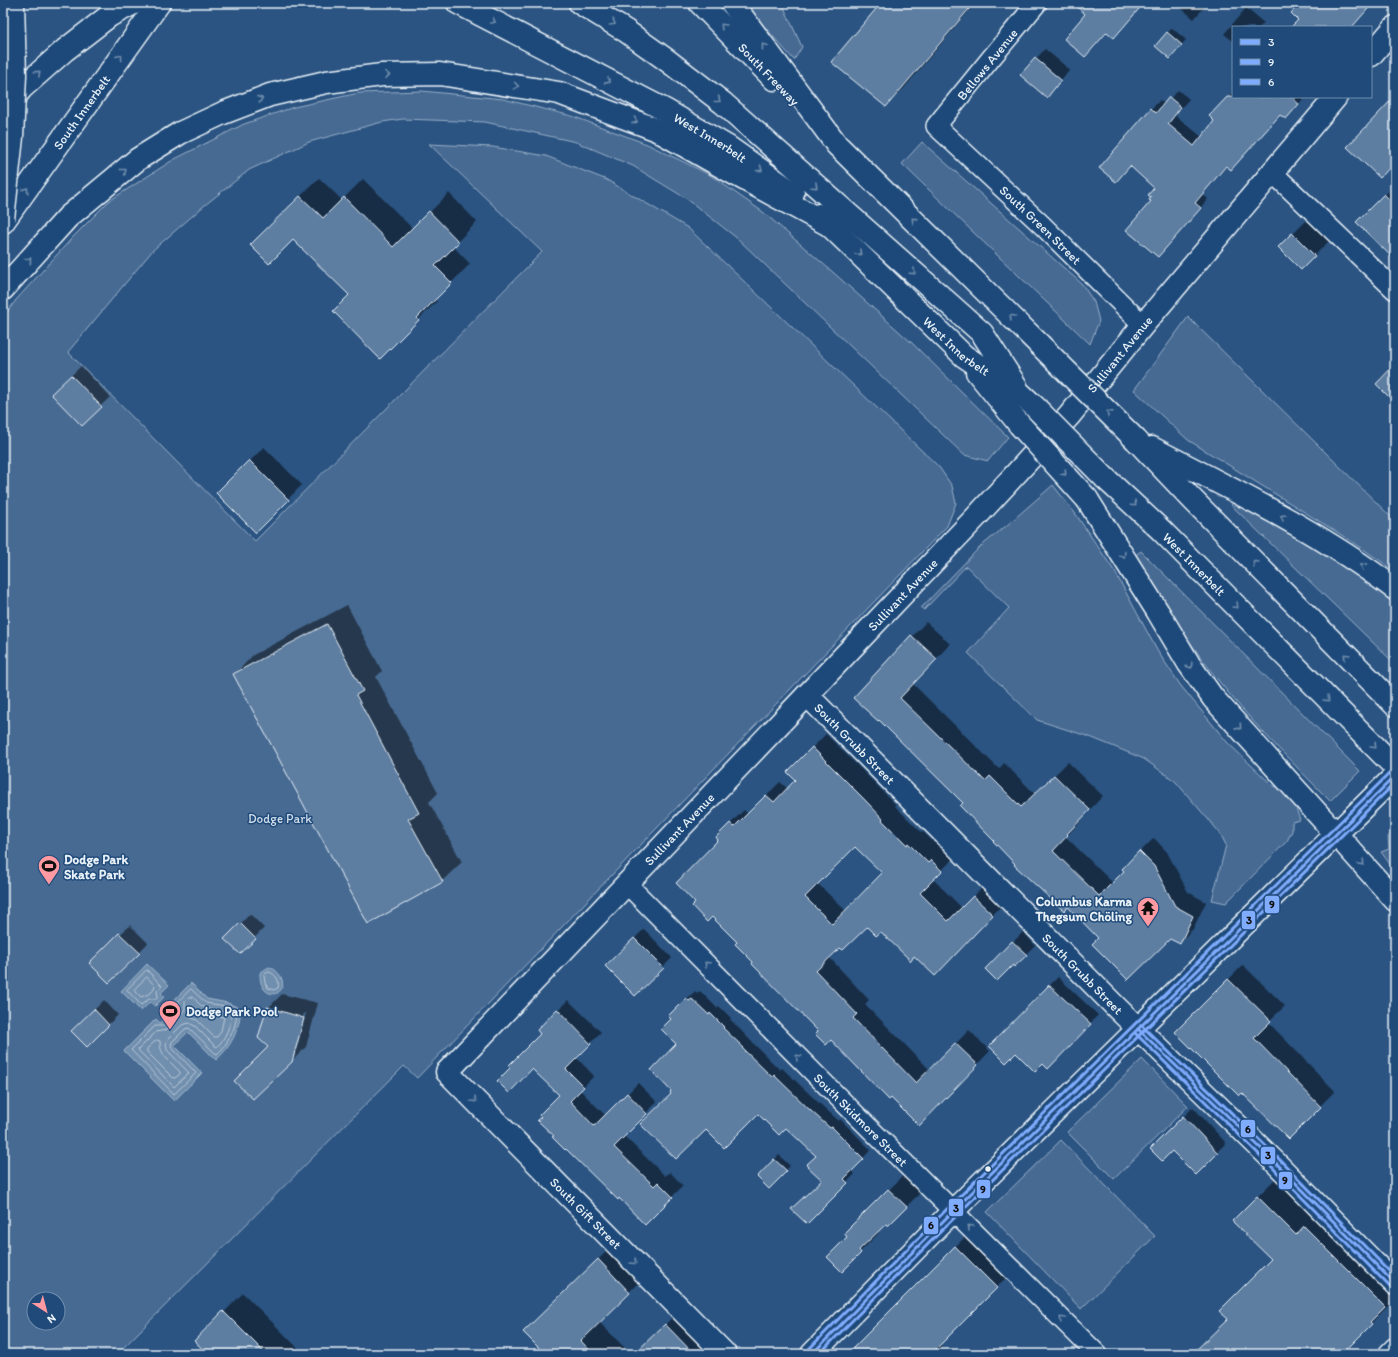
<svg xmlns="http://www.w3.org/2000/svg" width="1398" height="1357" font-family="Itim,sans-serif">
  <rect width="100%" height="100%" fill="#2b5482"/>
  <filter id="ink" filterUnits="userSpaceOnUse"><feTurbulence type="fractalNoise" baseFrequency=".025" numOctaves="2"/><feDisplacementMap in="SourceGraphic" scale="8" xChannelSelector="R" yChannelSelector="G"/><feConvolveMatrix kernelMatrix="1 2 1 2 8 2 1 2 1" color-interpolation-filters="sRGB"/></filter>
  <g filter="url(#ink)">
    <!-- green -->
    <g fill="#476b93" stroke="#98aec6" fill-rule="evenodd">
      <path d="M746 3H782L802 47 794 60 755 16Z"/>
      <path d="M422 91 503 99 572 116 647 144 710 175 763 212 835 274 912 343 1008 437 988 461 964 455 738 239 687 199 633 166 576 142 485 122 403 119 382 122 309 142 249 170 205 205 153 250 68 352 255 541 542 252 429 144 493 147 546 156 607 180 688 228 939 467 952 486 956 503 947 526 417 1078 404 1066 117 1354H3V318L16 300 73 237 109 201 173 160 244 124 294 107 359 93ZM34 1299H58V1323H34Z"/>
      <path d="M922 142 1082 284 1094 302 1099 321 1090 344 902 164Z"/>
      <path d="M1188 317 1395 521V571L1356 544 1188 440 1134 390Z"/>
      <path d="M1053 485 1075 513 1115 572 1158 652 1181 686 1227 742 1272 785 1283 790 1292 797 1300 820 1292 822V831L1287 841 1226 903 1212 900 1226 845 1220 833 1175 781 1144 759 1090 737 1037 720 968 653 1009 608 966 566 924 610 921 608 980 547 1006 526Z"/>
      <path d="M1236 500 1341 562 1395 600V664L1231 505Z"/>
      <path d="M1141 551 1360 771 1330 801C1293 763 1255 726 1222 685 1189 644 1162 600 1133 557Z"/>
      <path d="M1395 829V871L1381 852 1389 849 1388 837Z"/>
      <path d="M1142 1059 1188 1106 1114 1179 1067 1132Z"/>
      <path d="M1061 1140 1155 1236 1081 1309 987 1212Z"/>
    </g>
    <!-- water -->
    <g fill="#708ead" stroke="#a0b6cb">
      <path d="M147 964 169 985 161 993 164 997 155 1006 150 1002 141 1011 121 991Z"/>
      <path d="M269 967C275 969 278 972 281 977 290 997 259 1003 260 973L264 970Z"/>
      <path d="M191 983 207 999 228 1003 241 1009C239 1030 232 1046 216 1060L188 1032 174 1045 202 1073 174 1101 124 1051 156 1019 160 1023 177 1007 172 1002Z"/>
    </g>
    <!-- shadow -->
    <g fill="#0007" fill-rule="evenodd">
      <path d="M882 3H975L905 87 886 106Z"/>
      <path d="M1087 3H1144L1114 37 1108 31 1085 56Z"/>
      <path d="M1183 3H1208L1194 19 1180 7Z"/>
      <path d="M1246 8 1264 23 1260 27H1233V41L1224 34Z"/>
      <path d="M1172 28 1186 40 1174 53 1156 46Z"/>
      <path d="M1045 49 1070 70 1046 96 1021 75Z"/>
      <path d="M1178 90 1189 99 1175 115 1202 137 1216 121 1210 116 1233 92V97H1305L1294 109 1281 114 1227 166 1202 194 1208 199 1158 256 1152 201 1155 187 1151 109 1160 100 1165 104Z"/>
      <path d="M319 178 342 200 363 179 413 229 449 193 477 222 453 246 470 264 435 299 437 301 380 358 350 295 293 239 251 245Z"/>
      <path d="M1395 185V259L1358 222Z"/>
      <path d="M1312 215 1333 237 1301 269 1280 247Z"/>
      <path d="M1395 363V398L1380 379Z"/>
      <path d="M81 366 110 397 82 424 52 394Z"/>
      <path d="M264 447 302 485 256 531 218 493Z"/>
      <path d="M347 605 382 671 376 677 438 793 429 802 462 862 442 881 234 675 253 655Z"/>
      <path d="M926 622 950 644 913 684 999 769 1004 763 1035 794 1068 762 1103 796 1080 820 1081 821 1066 837 1113 883 1125 871 1123 869 1154 838 1167 852 1188 892 1206 902 1193 929 1179 943 1170 938H1100L879 719 854 698Z"/>
      <path d="M826 734 878 786 896 805 895 806 921 832 922 831 943 850 946 847 955 857 933 879 962 908 987 883 1006 901 948 961 914 955 881 931 867 925 840 946 829 957 869 1000 865 1004 930 1070 969 1030 990 1051 933 1111 820 1031 755 962 738 942 697 903 719 839 717 837 744 810 748 814 780 782 788 789 797 780 788 772ZM855 845 883 873 846 911 818 884Z"/>
      <path d="M250 914 264 928 240 953 225 939Z"/>
      <path d="M130 925 148 943 109 982 90 963Z"/>
      <path d="M644 929 672 958 635 995 607 966Z"/>
      <path d="M1023 932 1035 945 1014 966 1013 964 986 969Z"/>
      <path d="M1243 965 1285 1006 1268 1022 1335 1091 1289 1137 1242 1091 1176 1032Z"/>
      <path d="M1058 977 1098 1015 1057 1059 1043 1063 1016 1052 990 1046Z"/>
      <path d="M695 991 697 994 700 991 717 1008 719 1006 731 1018 730 1019 750 1040 780 1070 782 1068 819 1103 839 1121 840 1119 871 1150 851 1170 855 1174 807 1223 823 1180 817 1155 786 1126 758 1113 672 1093 678 1044 672 1019 670 1016Z"/>
      <path d="M282 994 318 1003 306 1047 294 1059 306 1013H304L291 1062 270 1047 268 1008Z"/>
      <path d="M104 1000 118 1015 87 1046 73 1031Z"/>
      <path d="M568 1000 601 1032 576 1057 594 1076 580 1090 606 1116 638 1083 657 1102 624 1136 665 1176 670 1172 683 1186 645 1223 555 1136 560 1095 532 1068 542 1034 538 1030Z"/>
      <path d="M1193 1107 1226 1143 1196 1173 1172 1149H1152Z"/>
      <path d="M779 1155 790 1166 769 1188 758 1177Z"/>
      <path d="M908 1171 925 1188 888 1225 886 1222 877 1231 879 1233 842 1270 849 1237 845 1233Z"/>
      <path d="M1276 1178 1395 1279V1296L1389 1302 1390 1304 1341 1354H1193L1229 1319 1272 1259 1233 1221Z"/>
      <path d="M975 1227 1016 1268 940 1344 942 1346 934 1354H848Z"/>
      <path d="M617 1241 648 1273 599 1322 631 1354H546L544 1313Z"/>
      <path d="M243 1293 304 1354H194L202 1347 196 1341Z"/>
      <path d="M684 1306 732 1354H635Z"/>
    </g>
    <g fill="none" stroke-linecap="round" stroke-linejoin="round">
      <!-- shore -->
      <g stroke="#b8c9da" stroke-width="1">
        <path d="M147 970 162 986 157 991 158 997 156 999H149L141 1005 127 990Z"/>
        <path d="M269 972C276 974 280 981 278 988L274 990 268 988 265 983 264 975Z"/>
        <path d="M147 977 155 986 151 993 141 997 134 990Z"/>
        <path d="M191 989 206 1003 226 1006 236 1011C239 1023 227 1046 217 1054L215 1053 189 1028 185 1029 172 1042 171 1045 172 1048 196 1073 174 1094 131 1050 155 1026H163L179 1010 180 1007 179 1001Z"/>
        <path d="M190 997H193C196 1000 198 1004 202 1006 210 1012 220 1009 231 1014 232 1024 224 1040 217 1047L215 1046 195 1026 189 1023 182 1025 169 1038 166 1043 167 1050 189 1073 174 1087 138 1050 156 1032 166 1030 182 1013 185 1009V1002Z"/>
        <path d="M193 1007 201 1013 207 1015 224 1017 221 1031 217 1037H214L197 1020 189 1017 191 1008Z"/>
        <path d="M157 1040 160 1041C159 1055 171 1062 180 1072V1074L175 1078H173L147 1052V1049Z"/>
      </g>
    </g>
    <!-- building -->
    <g fill="#5d7da1" stroke="#e8f1f8" fill-rule="evenodd">
      <path d="M881 3H974L886 107 831 62Z"/>
      <path d="M1073 3H1144L1114 38 1107 32 1085 57 1064 39 1085 14Z"/>
      <path d="M1300 3H1373L1352 27H1291L1298 20 1291 13Z"/>
      <path d="M1167 32 1182 45 1170 59 1155 46Z"/>
      <path d="M1035 58 1061 80 1047 98 1020 75Z"/>
      <path d="M1395 96V162L1380 178 1347 147Z"/>
      <path d="M1169 97 1181 107 1168 124 1194 146 1214 121 1209 116 1227 97H1296L1294 100 1299 104 1286 119 1280 115 1231 170 1226 166 1195 203 1201 208 1158 257 1126 230 1151 201 1149 200 1151 197 1148 195 1154 188 1130 166 1116 182 1099 168 1151 108 1156 113Z"/>
      <path d="M1384 194 1395 205V260L1356 222Z"/>
      <path d="M300 196 323 218 344 197 393 247 429 211 459 242 435 266 452 283 417 318 419 320 380 359 333 311 349 295 293 240 269 264 250 245Z"/>
      <path d="M1292 233 1315 256 1301 270 1278 247Z"/>
      <path d="M1395 364V403L1376 384Z"/>
      <path d="M71 375 102 407 82 426 51 394Z"/>
      <path d="M249 460 289 500 256 533 216 493Z"/>
      <path d="M327 624 363 691 356 695 419 813 408 819 443 882 368 924 233 674Z"/>
      <path d="M911 635 937 659 900 698 985 781 990 776 1021 807 1054 775 1090 810 1067 834 1068 835 1053 851 1099 896 1124 871 1122 869 1139 851 1154 866 1175 906 1193 916 1180 944 1170 939 1128 980 1092 944 1098 938 1068 907 1064 911 1014 865 1015 864 993 841H994L960 806 963 803 879 720 878 721 853 698Z"/>
      <path d="M812 747 865 800 883 819 882 820 907 845 908 843 928 863 931 860 942 871 920 893 948 921 973 896 993 915 935 976 914 956 911 961 881 932 876 936 867 927 843 950 840 948 816 971 857 1014 853 1018 916 1083 955 1043 978 1065 919 1126 891 1098 889 1100 831 1040 826 1045 815 1034 818 1031 752 964 753 962 735 944 737 942 712 917 707 922 692 906 695 903 676 883 718 840 716 837 730 823 734 827 766 795 774 802 795 780 787 772ZM855 847 882 873 832 924 805 897Z"/>
      <path d="M240 923 256 939 240 954 224 939Z"/>
      <path d="M119 933 140 953 109 983 89 963Z"/>
      <path d="M634 938 664 968 635 996 605 966Z"/>
      <path d="M1012 941 1027 955 1014 967 1013 965 997 981 985 969Z"/>
      <path d="M1228 979 1271 1021 1254 1038 1321 1107 1289 1139 1242 1093 1239 1096 1175 1032Z"/>
      <path d="M1049 985 1091 1024 1048 1069 1043 1064 1035 1072 1016 1053 1006 1063 989 1046Z"/>
      <path d="M686 998 689 1001 692 999 709 1015 710 1013 724 1027 723 1028 743 1047 742 1048 772 1077 774 1075 811 1111 830 1128 832 1127 864 1159 844 1179 848 1183 807 1224 791 1209 822 1180 806 1165 816 1156 786 1128 779 1135 758 1114 724 1148 706 1130 676 1159 640 1124 671 1094 670 1093 671 1091 651 1070 676 1044 661 1029 671 1019 668 1016Z"/>
      <path d="M267 1007 304 1018 292 1062 253 1099 234 1081 268 1047 258 1038Z"/>
      <path d="M94 1009 109 1025 87 1047 71 1031Z"/>
      <path d="M557 1009 591 1044 566 1069 584 1087 570 1101 594 1126 627 1093 647 1114 614 1147 654 1186 658 1182 673 1197 645 1225 619 1198 618 1200 566 1149 565 1150 552 1137 554 1136 537 1120 541 1117 539 1115 559 1095 532 1069 509 1093 497 1081 510 1068 508 1066 540 1034 537 1030Z"/>
      <path d="M1183 1116 1218 1153 1196 1175 1172 1151 1162 1161 1150 1149Z"/>
      <path d="M774 1159 787 1171 769 1189 757 1177Z"/>
      <path d="M888 1189 907 1207 888 1226 886 1224 859 1250 861 1253 842 1272 827 1257 847 1237 844 1233Z"/>
      <path d="M1257 1196 1296 1235 1304 1226 1385 1307 1370 1322 1372 1324 1342 1354H1192L1228 1319 1219 1311 1271 1259 1232 1221Z"/>
      <path d="M955 1246 997 1288 931 1354H847Z"/>
      <path d="M598 1259 630 1293 581 1341 593 1354H545L523 1332Z"/>
      <path d="M223 1311 266 1354H208L194 1341Z"/>
      <path d="M665 1324 694 1354H634Z"/>
    </g>
    <g fill="none" stroke-linecap="round" stroke-linejoin="round">
      <!-- minor casing -->
      <g stroke="#e8f1f8" stroke-width="22">
        <g id="minor">
          <path id="s1" d="M1037 3 992 57 936 126 1042 225 1143 325"/>
          <path d="M1272 172 1395 290"/>
          <path id="s2" d="M627 884 818 1077 1097 1354"/>
        </g>
      </g>
      <!-- tertiary casing -->
      <g stroke="#e8f1f8" stroke-width="25">
        <g id="tertiary">
          <path d="M1371 55 1395 27"/>
          <path id="s3" d="M807 695 1118 1009 1276 1163 1395 1284"/>
          <path id="s4" d="M725 1354 447 1072 807 695 976 517 1069 416 1143 325 1336 97"/>
        </g>
      </g>
      <!-- primary casing -->
      <g stroke="#e8f1f8" stroke-width="25">
        <g id="primary">
          <path d="M1336 834 1395 900"/>
          <path d="M812 1354 953 1211 1395 776"/>
          <path d="M1390 1354 1395 1349"/>
        </g>
      </g>
      <!-- motorway casing -->
      <g stroke="#e8f1f8" stroke-width="25">
        <g id="motorway">
          <path id="s5" d="M458 3 665 110 728 147 793 193"/>
          <path d="M580 3 626 31 668 61 723 103 982 333 1016 386"/>
          <path d="M700 3 774 79"/>
          <path d="M732 3 837 145 1040 345"/>
          <path d="M6 108 22 88 65 50 109 16 134 3"/>
          <path id="s6" d="M819 215 964 356 1021 394 1036 408"/>
          <path id="s7" d="M3 222 159 3"/>
          <path d="M3 289 68 217 138 159 180 133 223 113 270 95 326 82 382 75 440 74 559 93 655 129 733 173 829 225"/>
          <path d="M977 372 1019 424"/>
          <path d="M1136 440 1192 499 1395 705"/>
          <path d="M1152 448C1235 491 1320 532 1395 589"/>
          <path id="s8" d="M1105 478 1161 530 1395 767"/>
          <path d="M1087 499 1158 612 1189 664 1213 698 1336 834"/>
        </g>
      </g>
      <!-- minor -->
      <use href="#minor" stroke="#1f4a7a" stroke-width="19"/>
      <!-- tertiary -->
      <use href="#tertiary" stroke="#1f4a7a" stroke-width="22"/>
      <!-- primary -->
      <use href="#primary" stroke="#1f4a7a" stroke-width="22"/>
      <!-- motorway -->
      <use href="#motorway" stroke="#1f4a7a" stroke-width="22"/>
      <!-- motorway-bridge casing -->
      <g stroke="#e8f1f8" stroke-width="25" stroke-linecap="butt">
        <g id="motorway-bridge">
          <path d="M3 219 12 137 15 75 13 3"/>
          <path d="M1040 345 1136 440"/>
          <path d="M1036 408 1105 478"/>
          <path d="M1019 424 1087 499"/>
        </g>
      </g>
      <!-- motorway-bridge -->
      <use href="#motorway-bridge" stroke="#1f4a7a" stroke-width="22"/>
      <!-- bus-1 casing -->
      <g stroke="#1f4a7a" stroke-width="6">
        <g id="bus-1">
          <path d="M1138 1029 1276 1163 1395 1284"/>
          <path d="M812 1354 953 1211 1395 776"/>
        </g>
      </g>
      <!-- bus-2 casing -->
      <g stroke="#1f4a7a" stroke-width="6">
        <g id="bus-2">
          <path d="M1135 1033 1272 1167 1391 1288"/>
          <path d="M819 1354 957 1215 1395 783"/>
        </g>
      </g>
      <!-- bus-3 casing -->
      <g stroke="#1f4a7a" stroke-width="6">
        <g id="bus-3">
          <path d="M1141 1025 1279 1159 1395 1277"/>
          <path d="M808 1350 949 1207 1391 772"/>
        </g>
      </g>
      <!-- bus-1 -->
      <use href="#bus-1" stroke="#80acff" stroke-width="3"/>
      <!-- bus-2 -->
      <use href="#bus-2" stroke="#80acff" stroke-width="3"/>
      <!-- bus-3 -->
      <use href="#bus-3" stroke="#80acff" stroke-width="3"/>
    </g>
    <!-- one-way arrows -->
    <defs><path id="oneway-chevron" d="M-2-3.5L2.5 0L-2 3.5" fill="none" stroke-width="1.6" stroke-linecap="round" stroke-linejoin="round"/></defs>
    <g stroke="#6f8dac">
      <use href="#oneway-chevron" transform="translate(493 21) rotate(27)"/>
      <use href="#oneway-chevron" transform="translate(613 23) rotate(31)"/>
      <use href="#oneway-chevron" transform="translate(723 26) rotate(-134)"/>
      <use href="#oneway-chevron" transform="translate(764 46) rotate(-127)"/>
      <use href="#oneway-chevron" transform="translate(120 57) rotate(-54)"/>
      <use href="#oneway-chevron" transform="translate(38 73) rotate(-42)"/>
      <use href="#oneway-chevron" transform="translate(387 75) rotate(-1)"/>
      <use href="#oneway-chevron" transform="translate(608 81) rotate(28)"/>
      <use href="#oneway-chevron" transform="translate(516 86) rotate(9)"/>
      <use href="#oneway-chevron" transform="translate(260 99) rotate(-20)"/>
      <use href="#oneway-chevron" transform="translate(718 100) rotate(38)"/>
      <use href="#oneway-chevron" transform="translate(635 121) rotate(21)"/>
      <use href="#oneway-chevron" transform="translate(760 169) rotate(34)"/>
      <use href="#oneway-chevron" transform="translate(124 171) rotate(-39)"/>
      <use href="#oneway-chevron" transform="translate(815 186) rotate(42)"/>
      <use href="#oneway-chevron" transform="translate(26 190) rotate(-55)"/>
      <use href="#oneway-chevron" transform="translate(914 220) rotate(-136)"/>
      <use href="#oneway-chevron" transform="translate(859 253) rotate(44)"/>
      <use href="#oneway-chevron" transform="translate(29 260) rotate(-48)"/>
      <use href="#oneway-chevron" transform="translate(913 272) rotate(42)"/>
      <use href="#oneway-chevron" transform="translate(1012 317) rotate(-135)"/>
      <use href="#oneway-chevron" transform="translate(1109 413) rotate(-136)"/>
      <use href="#oneway-chevron" transform="translate(1064 473) rotate(48)"/>
      <use href="#oneway-chevron" transform="translate(1134 504) rotate(43)"/>
      <use href="#oneway-chevron" transform="translate(1283 517) rotate(-151)"/>
      <use href="#oneway-chevron" transform="translate(1123 555) rotate(58)"/>
      <use href="#oneway-chevron" transform="translate(1255 563) rotate(-134)"/>
      <use href="#oneway-chevron" transform="translate(1363 566) rotate(-147)"/>
      <use href="#oneway-chevron" transform="translate(1236 606) rotate(46)"/>
      <use href="#oneway-chevron" transform="translate(1346 656) rotate(-134)"/>
      <use href="#oneway-chevron" transform="translate(1190 666) rotate(56)"/>
      <use href="#oneway-chevron" transform="translate(1327 699) rotate(45)"/>
      <use href="#oneway-chevron" transform="translate(1239 727) rotate(48)"/>
      <use href="#oneway-chevron" transform="translate(1374 746) rotate(45)"/>
      <use href="#oneway-chevron" transform="translate(1362 863) rotate(48)"/>
      <use href="#oneway-chevron" transform="translate(707 964) rotate(-135)"/>
      <use href="#oneway-chevron" transform="translate(798 1057) rotate(-135)"/>
      <use href="#oneway-chevron" transform="translate(474 1100) rotate(45)"/>
      <use href="#oneway-chevron" transform="translate(970 1227) rotate(-135)"/>
      <use href="#oneway-chevron" transform="translate(634 1262) rotate(45)"/>
      <use href="#oneway-chevron" transform="translate(1062 1319) rotate(-135)"/>
    </g>
  </g>
  <!-- icons -->
  <defs>
    <g id="stadium-pin" transform="scale(1.15)"><path d="M0 17L-7.5 6A9.5 9.5 0 1 1 7.5 6Z" fill="#ff9aa2" stroke="#1f4a7a"/><path d="M0-5a6.5 5 0 1 0 0 10a6.5 5 0 1 0 0-10ZM-3.5-1.8h7v3.6h-7Z" fill="#111"/></g>
    <g id="temple-pin" transform="scale(1.15)"><path d="M0 17L-7.5 6A9.5 9.5 0 1 1 7.5 6Z" fill="#ff9aa2" stroke="#1f4a7a"/><path d="M0-6L5-2H3V0L6.5 2.5H4V6H1.5V3h-3V6H-4V2.5H-6.5L-3 0V-2H-5Z" fill="#111"/></g>
  </defs>
  <g fill-rule="evenodd">
    <use href="#stadium-pin" x="49" y="866"/>
    <use href="#temple-pin" x="1148" y="908"/>
    <use href="#stadium-pin" x="170" y="1011"/>
  </g>
  <!-- markers -->
  <circle fill="#e8f1f8" stroke="#1f4a7a" stroke-width="1.5" cx="988" cy="1169" r="3.5"/>
  <g text-anchor="middle" stroke-width="3" stroke-linejoin="round" paint-order="stroke">
    <!-- street labels -->
    <g font-size="13" fill="#e8f1f8" stroke="#1f4a7a">
      <text transform="translate(987 64) rotate(-51)" y="5">Bellows Avenue</text>
      <text transform="translate(769 74) rotate(46)" y="5">South Freeway</text>
      <text dy="5" stroke="none"><textPath href="#s7" startOffset="135">South Innerbelt</textPath></text>
      <text dy="5" stroke="none"><textPath href="#s5" startOffset="286">West Innerbelt</textPath></text>
      <text dy="5" stroke="none"><textPath href="#s1" startOffset="303">South Green Street</textPath></text>
      <text dy="5" stroke="none"><textPath href="#s6" startOffset="190">West Innerbelt</textPath></text>
      <text dy="5" stroke="none"><textPath href="#s4" startOffset="1380">Sullivant Avenue</textPath></text>
      <text dy="5" stroke="none"><textPath href="#s8" startOffset="124">West Innerbelt</textPath></text>
      <text dy="5" stroke="none"><textPath href="#s4" startOffset="1056">Sullivant Avenue</textPath></text>
      <text dy="5" stroke="none"><textPath href="#s3" startOffset="68">South Grubb Street</textPath></text>
      <text dy="5" stroke="none"><textPath href="#s4" startOffset="732">Sullivant Avenue</textPath></text>
      <text dy="5" stroke="none"><textPath href="#s3" startOffset="392">South Grubb Street</textPath></text>
      <text dy="5" stroke="none"><textPath href="#s2" startOffset="332">South Skidmore Street</textPath></text>
      <text transform="translate(586 1213) rotate(45)" y="5">South Gift Street</text>
    </g>
    <!-- park labels -->
    <g font-size="13" fill="#d0dde9" stroke="#1f4a7a">
      <text x="280" y="823">Dodge Park</text>
    </g>
    <!-- poi labels -->
    <g font-size="13" font-weight="bold" fill="#e8f1f8" stroke="#1f4a7a" text-anchor="start">
      <text x="64" y="864">Dodge Park<tspan x="64" dy="15">Skate Park</tspan></text>
      <text x="1132" y="906" text-anchor="end">Columbus Karma<tspan x="1132" dy="15">Thegsum Chöling</tspan></text>
      <text x="186" y="1016">Dodge Park Pool</text>
    </g>
  </g>
  <g stroke="#1f4a7a" stroke-width="1.5">
    <rect x="1264" y="895" width="16" height="19" rx="4" fill="#80acff"/>
    <rect x="1241" y="910" width="15" height="20" rx="4" fill="#80acff"/>
    <rect x="1240" y="1119" width="16" height="19" rx="4" fill="#80acff"/>
    <rect x="1260" y="1146" width="16" height="19" rx="4" fill="#80acff"/>
    <rect x="1278" y="1171" width="15" height="19" rx="4" fill="#80acff"/>
    <rect x="976" y="1179" width="15" height="20" rx="4" fill="#80acff"/>
    <rect x="948" y="1198" width="16" height="19" rx="4" fill="#80acff"/>
    <rect x="923" y="1216" width="16" height="19" rx="4" fill="#80acff"/>
  </g>
  <g font-size="11" text-anchor="middle" font-weight="bold" fill="#111">
    <text x="1272" y="908">9</text>
    <text x="1249" y="924">3</text>
    <text x="1248" y="1133">6</text>
    <text x="1268" y="1159">3</text>
    <text x="1285" y="1184">9</text>
    <text x="983" y="1193">9</text>
    <text x="956" y="1212">3</text>
    <text x="931" y="1229">6</text>
  </g>
  <!-- margin -->
  <rect width="1398" height="1357" fill="none" stroke="#1f4a7a" stroke-width="16"/>
  <rect x="8" y="8" width="1382" height="1341" fill="none" stroke="#e8f1f8" stroke-width="1.5" filter="url(#ink)"/>
  <!-- legend -->
  <rect x="1232" y="26" width="140" height="72" fill="#1f4a7a" stroke="#6f8dac"/>
  <rect x="1240" y="39" width="20" height="6" fill="#80acff" stroke="#6f8dac"/>
  <text x="1268" y="46" font-size="12" fill="#e8f1f8">3</text>
  <rect x="1240" y="59" width="20" height="6" fill="#80acff" stroke="#6f8dac"/>
  <text x="1268" y="66" font-size="12" fill="#e8f1f8">9</text>
  <rect x="1240" y="79" width="20" height="6" fill="#80acff" stroke="#6f8dac"/>
  <text x="1268" y="86" font-size="12" fill="#e8f1f8">6</text>
  <!-- north arrow -->
  <g transform="translate(46 1311) rotate(144)"><circle r="19" fill="#1f4a7a" stroke="#6f8dac"/>
  <path d="M0-3L7 15L0 10L-7 15Z" fill="#ff9aa2"/>
  <text y="-6" font-size="11" font-weight="bold" text-anchor="middle" fill="#e8f1f8">N</text>
  </g>
</svg>
